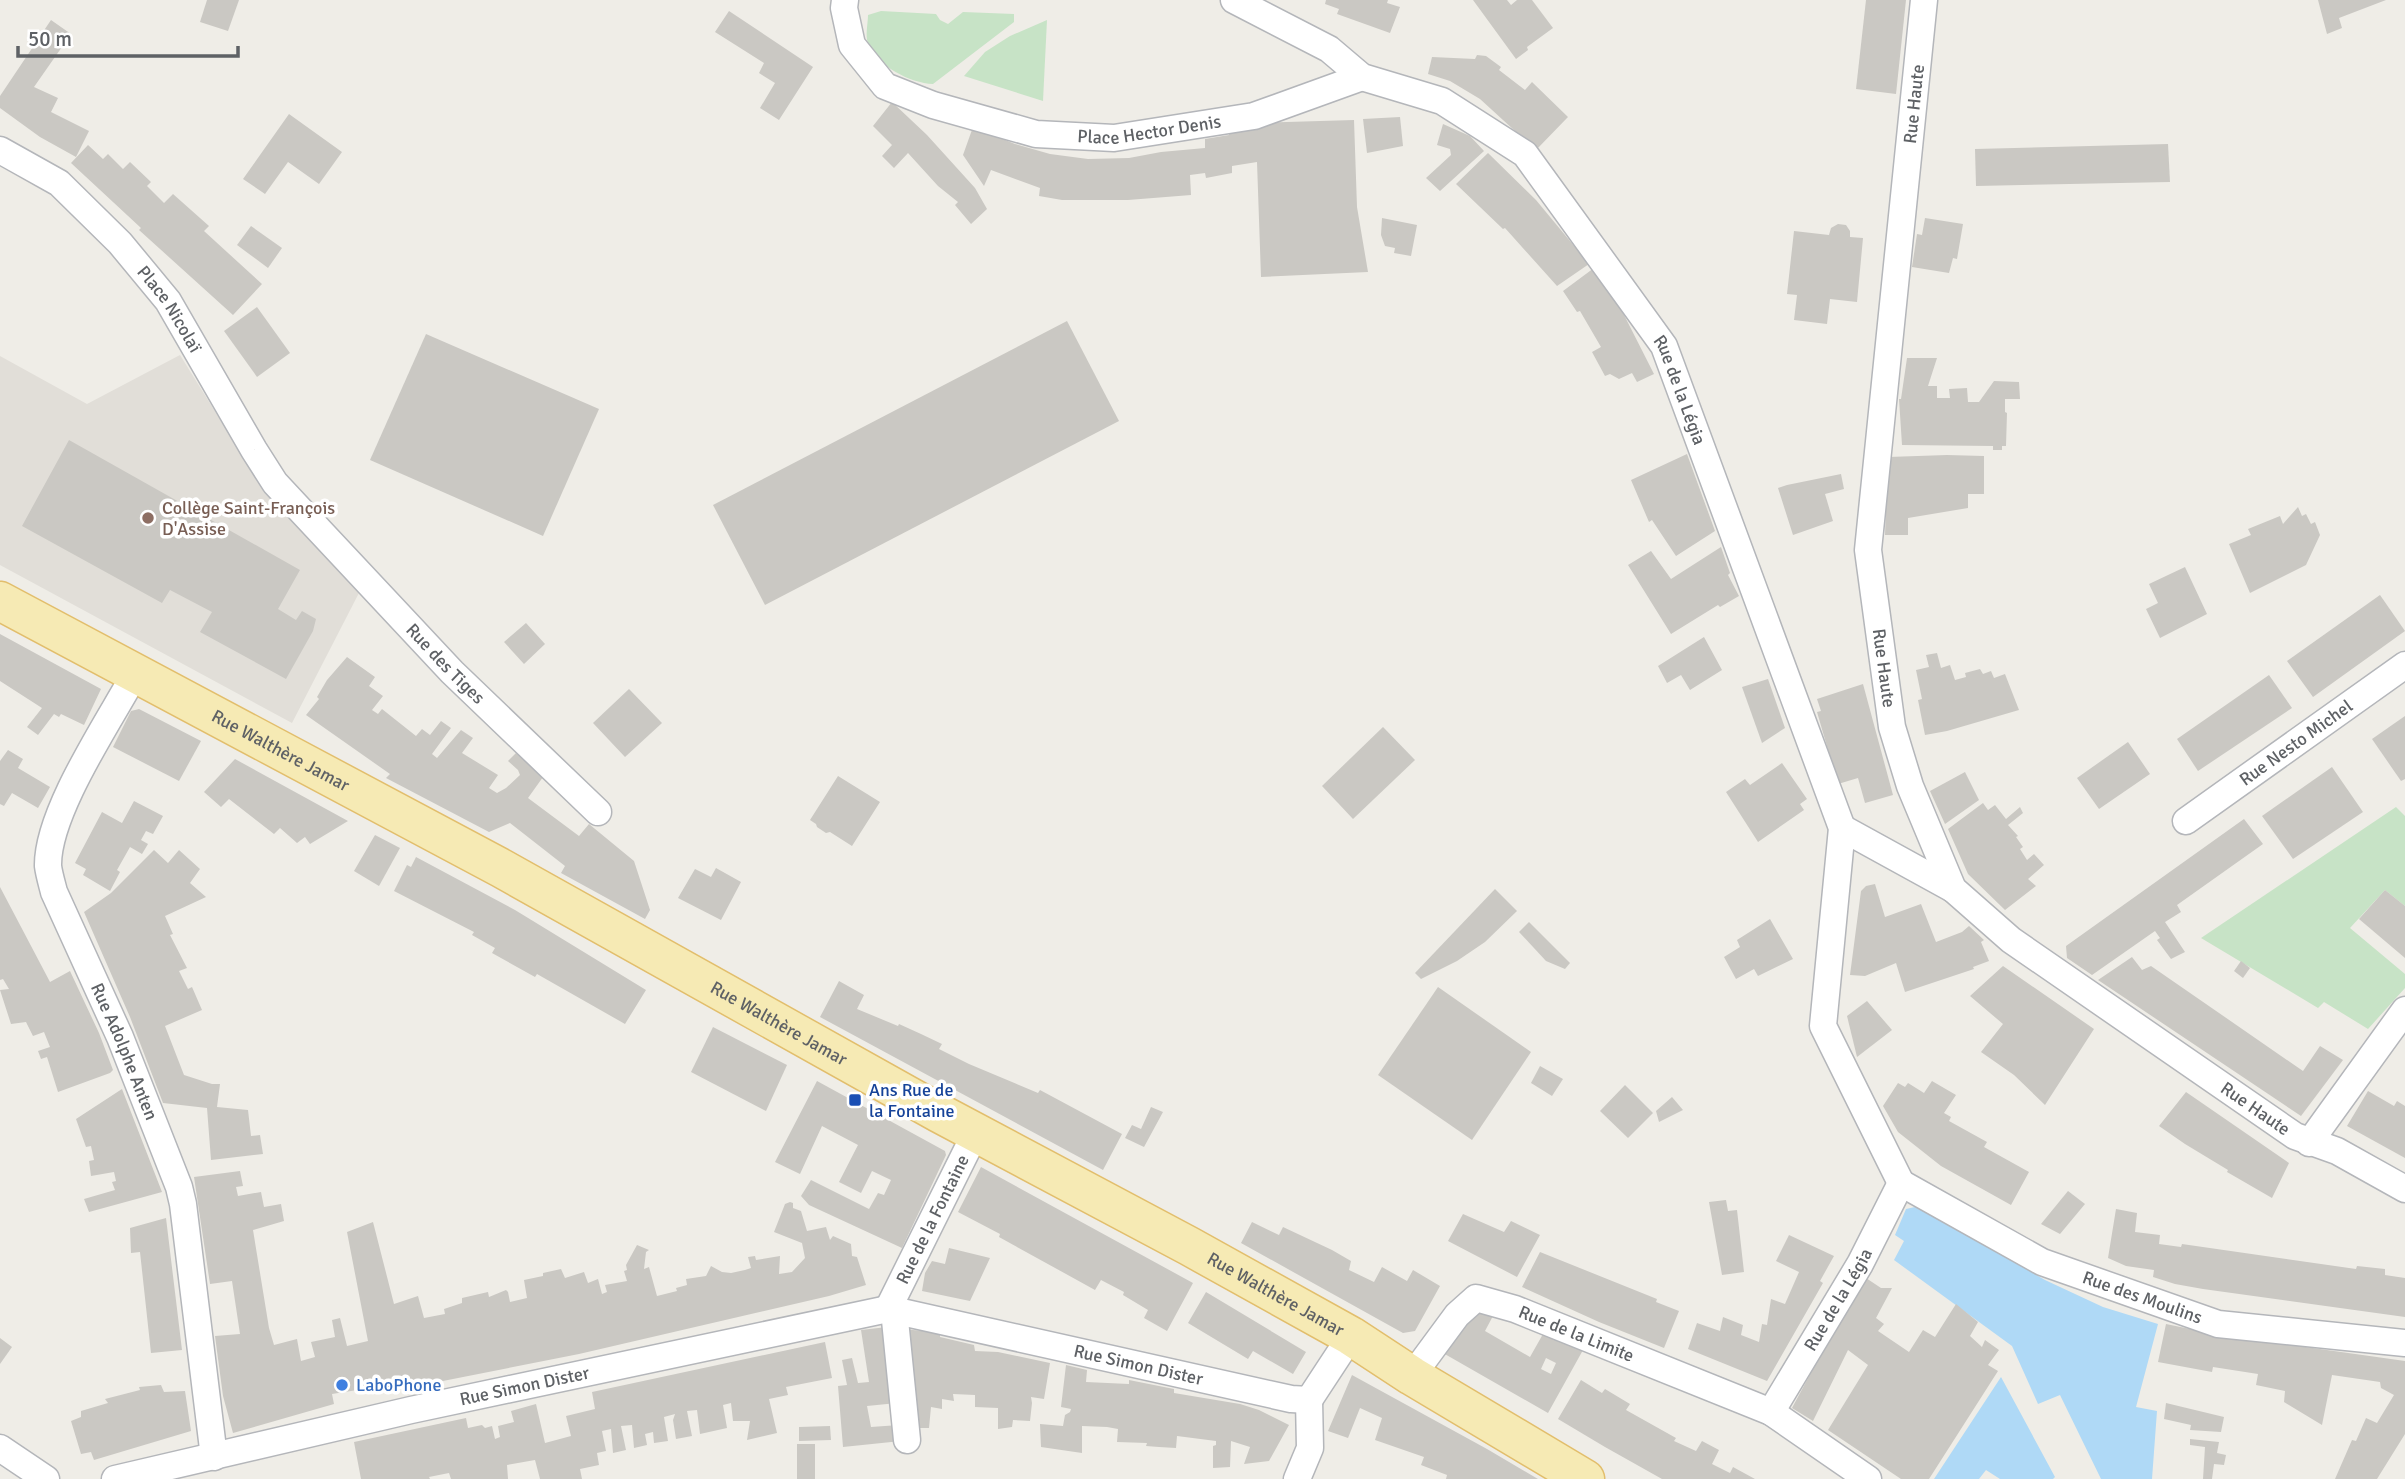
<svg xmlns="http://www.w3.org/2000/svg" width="2405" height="1479" font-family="Signika,sans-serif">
  <rect width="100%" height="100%" fill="#efede7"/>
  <!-- education -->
  <path fill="#e1ded8" d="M180 355 252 471 361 589 292 723 0 565V356L87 404Z"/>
  <!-- green -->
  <g fill="#c7e3c6">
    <path d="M881 11 936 14 940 20 948 24 963 12 1014 14V22L933 84C910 83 877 66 868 43 865 36 868 23 868 15Z"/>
    <path d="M1047 20 1043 101 964 76 985 52 1010 36Z"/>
    <path d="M2396 807 2405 816V906L2385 890 2350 928 2405 974V988L2368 1029 2324 1002 2318 1008 2201 938Z"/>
  </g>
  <!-- water -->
  <g fill="#afd9f6">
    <path d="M1915 1207 1927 1211 2045 1280 2103 1307 2158 1324 2136 1407 2157 1411 2152 1479H2101L2060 1395 2038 1404 2012 1346 1894 1260 1904 1241 1895 1235 1906 1209Z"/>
    <path d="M2001 1377 2055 1477 2053 1479H2000L1986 1470 1979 1479H1934Z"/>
  </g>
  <!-- building -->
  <g fill="#cac8c3" fill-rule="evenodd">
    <path d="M207 0H239L228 31 200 22Z"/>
    <path d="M1326 0H1388L1387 3 1400 7 1390 33 1337 14 1339 9 1325 4Z"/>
    <path d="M1473 0H1507L1511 5 1517 0H1532L1553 28 1527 47 1528 50 1516 59Z"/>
    <path d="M1866 0H1906L1896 94 1856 89Z"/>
    <path d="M2318 0H2386L2339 18 2342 28 2327 34Z"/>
    <path d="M729 11 813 67 779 120 760 108 775 83 759 73 764 63 715 32Z"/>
    <path d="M51 20 71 34 34 87 58 98 51 112 89 131 76 157 40 137 0 108V96Z"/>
    <path d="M1477 55 1486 56 1501 67 1499 70 1525 90 1532 82 1568 117 1536 150 1480 99 1450 81 1428 74 1432 57 1475 59Z"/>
    <path d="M892 102 927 135 975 188 987 209 971 224 955 205 958 202 938 186 908 153 894 168 882 156 892 145 873 126Z"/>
    <path d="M289 114 342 152 319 184 288 162 265 194 243 179Z"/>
    <path d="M1400 117 1403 146 1367 153 1363 119Z"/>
    <path d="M1354 120 1357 207 1368 272 1261 277 1257 162 1232 166V173L1206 178 1205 173 1190 175 1191 195 1128 200H1062L1039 196 1040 188 991 170 984 186 963 155 973 127 1015 144 1050 154 1088 159 1129 158 1161 152 1205 148V139L1229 135V128L1256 123Z"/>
    <path d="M1443 124 1470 136 1484 151 1440 191 1426 178 1451 155 1450 149 1437 145Z"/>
    <path d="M2168 144 2170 182 1976 186 1975 149Z"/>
    <path d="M88 145 103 159 108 154 123 169 130 162 151 182 147 186 164 203 173 194 209 226 204 231 262 284 233 315 139 230 141 228 71 163Z"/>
    <path d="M1488 153 1536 200 1589 264 1557 286 1505 228 1503 229 1456 184Z"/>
    <path d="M1382 218 1417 225 1411 256 1394 253 1395 248 1385 246 1381 235Z"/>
    <path d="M1925 218 1963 224 1957 259 1953 258 1949 273 1912 267 1917 234 1922 235Z"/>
    <path d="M1838 224 1846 225 1850 231V237L1863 238 1857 302 1830 299 1827 324 1794 320 1797 295 1787 294 1794 231 1829 235 1831 228Z"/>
    <path d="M251 226 282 248 268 268 237 245Z"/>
    <path d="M1594 268 1622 311 1654 374 1637 382 1632 373 1619 379 1610 374 1605 376 1592 352 1601 347 1580 311 1577 312 1563 291Z"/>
    <path d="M257 307 290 353 257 377 224 331Z"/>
    <path d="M1067 321 1119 421 765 605 713 505Z"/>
    <path d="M426 334 599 409 543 536 370 460Z"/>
    <path d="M1907 358H1937L1928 386H1937V398H1950L1949 389 1967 388 1968 402H1979L1994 381 2019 382 2020 399H2005V412L2007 413 2006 446H2002V450H1993V446L1902 445 1899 399H1901Z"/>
    <path d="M69 440 300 570 278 609 296 620 302 611 316 619 313 631 286 679 200 632 212 612 170 590 162 603 22 526Z"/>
    <path d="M1687 454 1715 531 1676 556 1652 520 1649 522 1631 480Z"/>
    <path d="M1947 455 1984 456V494H1968V508L1908 518V535H1885L1888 457Z"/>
    <path d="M1841 474 1844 489 1825 494 1833 521 1793 535 1778 488 1787 485Z"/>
    <path d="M2298 507 2302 516 2306 514 2311 524 2315 522 2320 535 2306 565 2250 593 2229 544 2251 535 2248 529 2280 516 2283 524Z"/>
    <path d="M1721 547 1730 573 1728 575 1739 596 1720 607 1718 605 1671 634 1628 565 1651 551 1671 579Z"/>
    <path d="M2185 567 2207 614 2160 638 2146 609 2158 603 2149 584Z"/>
    <path d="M2380 595 2405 631 2313 697 2287 661Z"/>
    <path d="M526 623 545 644 524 664 504 642Z"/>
    <path d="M0 634 101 689 84 725 61 714 59 717 54 714 38 735 27 727 42 708 0 681Z"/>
    <path d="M1704 637 1722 670 1690 690 1681 675 1667 683 1658 666Z"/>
    <path d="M1937 653 1941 668 1950 665 1955 680 1966 677 1965 673 1980 669 1983 674 1991 671 1994 678 2005 674 2019 710 1947 731 1925 735 1918 700 1922 699 1916 670 1929 667 1926 655Z"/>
    <path d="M347 657 375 677 369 686 383 696 372 710 378 714 382 709 416 736 422 729 430 735 441 721 451 728 432 754 437 758 461 730 473 738 462 753 498 775 489 788 497 793 506 788 520 775 518 770 508 761 516 753 529 764 543 777 528 798 579 836 589 824 634 861 650 910 645 919 561 873 565 866 510 823 489 832 386 778 390 774 306 715 319 699 317 697 327 680Z"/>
    <path d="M2269 675 2292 708 2198 771 2177 739Z"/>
    <path d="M1768 679 1785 728 1762 743 1742 687Z"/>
    <path d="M1863 684 1893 795 1865 803 1858 778 1838 784 1817 712 1821 711 1817 699Z"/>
    <path d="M629 689 662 723 625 757 593 723Z"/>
    <path d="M139 709 201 741 179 781 113 747 131 711Z"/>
    <path d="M2405 716V779L2401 781 2372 739Z"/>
    <path d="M1383 727 1415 760 1353 819 1322 786Z"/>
    <path d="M2128 742 2150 774 2099 809 2077 778Z"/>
    <path d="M8 750 23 759 18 768 50 787 38 808 12 793 4 806 0 804V761Z"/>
    <path d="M235 759 275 781 348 821 310 844 305 837 297 843 280 828 274 834 229 799 221 807 204 792Z"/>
    <path d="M1782 763 1807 799 1800 804 1804 810 1758 842 1726 792 1745 779 1750 785Z"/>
    <path d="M2332 767 2363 812 2293 859 2262 816Z"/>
    <path d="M1965 772 1979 800 1945 824 1930 791Z"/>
    <path d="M838 776 880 802 852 846 830 832 826 833 817 827 816 824 810 820Z"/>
    <path d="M134 801 163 816 153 834 146 831 141 840 148 844 142 854 130 847 117 870 120 872 110 891 83 875 86 869 75 863 102 812 122 823Z"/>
    <path d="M1983 803 1988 810 1995 805 2006 819 2020 807 2023 813 2008 825 2018 836 2016 837 2023 847 2020 849 2027 860 2034 854 2044 865 2028 879 2036 886 2005 910 1968 874 1948 829Z"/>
    <path d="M2244 819 2263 844 2177 905 2181 912 2165 922 2185 952 2171 959 2157 940 2160 938 2155 931 2092 975 2067 958 2066 946Z"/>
    <path d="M375 835 400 848 379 886 354 871Z"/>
    <path d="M154 850 168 863 179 850 200 869 190 883 206 897 165 916 173 934 170 935 187 968 179 971 188 989 192 987 202 1010 165 1026 184 1075 212 1084H220L217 1107 248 1110 251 1136 260 1135 263 1154 211 1160 207 1108 163 1103 130 1017 84 912 111 893Z"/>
    <path d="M416 857 515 910 646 990 625 1024 537 974 535 977 492 953 495 948 472 935 474 932 394 891 407 865 411 867Z"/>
    <path d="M716 868 741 882 721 920 678 898 695 869 711 877Z"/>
    <path d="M1875 884 1885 917 1921 904 1936 942 1962 932 1969 926 1984 940 1981 942 1989 961 1973 967 1974 969 1905 992 1896 963 1865 976 1850 975 1861 891 1866 886Z"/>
    <path d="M0 887 50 982 70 971 99 1033 113 1070 110 1073 58 1092 47 1057 41 1059 38 1051 50 1047 44 1032 33 1036 26 1022 11 1024 0 990 9 989 3 979 0 980Z"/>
    <path d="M1495 889 1517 911 1485 942 1457 961 1421 979 1415 973Z"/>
    <path d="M2385 890 2405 906V958L2359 919Z"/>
    <path d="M1770 919 1793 959 1758 976 1754 969 1736 979 1724 957 1740 947 1737 940Z"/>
    <path d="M1529 922 1570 963 1565 969 1546 961 1519 932Z"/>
    <path d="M2132 957 2142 970 2151 966 2303 1071 2320 1046 2343 1060 2301 1116 2098 980Z"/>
    <path d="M2241 961 2250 968 2243 978 2234 971Z"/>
    <path d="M2003 966 2094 1029 2045 1105 2014 1075 1981 1052 2003 1024 1970 996Z"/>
    <path d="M839 981 864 995 857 1009 898 1026 899 1024 921 1034 942 1044 939 1049 969 1064 1038 1093 1040 1090 1122 1134 1103 1170 820 1017Z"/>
    <path d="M1438 987 1531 1052 1472 1140 1378 1075Z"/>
    <path d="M1867 1001 1892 1030 1857 1057 1847 1016Z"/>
    <path d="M713 1027 787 1065 766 1111 691 1072Z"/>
    <path d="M1540 1066 1563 1079 1552 1096 1531 1083Z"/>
    <path d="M817 1081 945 1151 946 1155 902 1248 809 1205 801 1196 811 1180 869 1209 878 1193 884 1195 891 1180 872 1171 861 1193 839 1182 858 1145 822 1126 800 1174 775 1162Z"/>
    <path d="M1932 1081 1956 1095 1944 1113 1951 1117 1949 1121 1987 1142 1984 1147 2029 1172 2011 1205 1941 1166 1898 1132 1883 1106 1898 1083 1905 1087 1908 1083 1924 1093Z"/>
    <path d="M1625 1085 1653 1113 1628 1138 1600 1111Z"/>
    <path d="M122 1089 162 1192 89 1212 84 1199 115 1190 112 1182 116 1181 114 1172 91 1176 89 1161 94 1160 91 1146 86 1147 76 1119Z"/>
    <path d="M2368 1091 2394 1106 2397 1101 2405 1106V1158L2347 1126Z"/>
    <path d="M2186 1092 2289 1163 2272 1198 2227 1172 2228 1170 2185 1144 2159 1126Z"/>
    <path d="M1672 1097 1683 1110 1659 1122 1656 1111Z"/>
    <path d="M1151 1107 1163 1112 1144 1147 1125 1138 1132 1125 1141 1129Z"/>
    <path d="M981 1167 1193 1283 1167 1331 1144 1318 1148 1310 1123 1295 1124 1292 1101 1280 1095 1290 999 1237 1000 1234 958 1212Z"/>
    <path d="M240 1171 243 1186 236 1187 238 1196 261 1192 264 1207 281 1204 284 1221 253 1230 269 1328 274 1345 297 1339 301 1361 315 1357 311 1342 335 1337 332 1320 340 1318 347 1346 368 1341 347 1232 373 1222 394 1304 418 1296 424 1318 445 1314 444 1309 462 1303V1298L488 1292 489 1297 506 1290 508 1292 510 1302 527 1298 524 1280 543 1276V1273L561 1269 565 1278 584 1272 588 1283 598 1279 602 1294 607 1292 605 1285 627 1281 624 1271 627 1270 626 1265 637 1245 649 1250 646 1252 644 1269 649 1267 657 1296 677 1291 676 1288 687 1285 686 1279 706 1276 711 1266 722 1272 731 1273 745 1270 751 1268 748 1257 755 1256 756 1260 780 1256 779 1274 792 1272 805 1258 802 1243 774 1232 785 1204 790 1202 793 1203V1208L801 1211 807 1231 826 1227 830 1240 833 1236 851 1244 852 1256 857 1257 866 1285 829 1296 579 1354 377 1394 376 1387 332 1394 334 1404 233 1433 223 1396 215 1336 240 1334 232 1281 210 1284 194 1177Z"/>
    <path d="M2068 1191 2085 1204 2060 1234 2041 1224Z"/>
    <path d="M1726 1200 1728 1211 1737 1210 1744 1272 1722 1275 1709 1202Z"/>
    <path d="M2116 1209 2137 1213 2135 1232 2160 1235 2159 1244 2181 1247 2182 1244 2356 1269 2357 1266 2385 1269V1275L2405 1278V1317L2203 1289 2175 1284 2153 1277 2154 1270 2126 1266 2108 1258Z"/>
    <path d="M1463 1214 1504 1232 1511 1221 1540 1235 1517 1277 1448 1241Z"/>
    <path d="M166 1218 182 1350 151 1353 140 1252 131 1253 130 1228Z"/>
    <path d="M1252 1222 1279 1235 1283 1227 1332 1250 1351 1261 1349 1270 1374 1282 1382 1267 1407 1281 1413 1270 1440 1286 1415 1331 1403 1333 1241 1243Z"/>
    <path d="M1789 1235 1834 1256 1820 1281 1823 1283 1767 1381 1688 1349 1697 1323 1720 1331 1723 1317 1743 1325 1741 1335 1759 1342 1762 1324 1767 1325 1771 1299 1785 1304 1799 1272 1776 1261Z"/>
    <path d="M949 1248 990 1258 970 1301 922 1291 925 1273 932 1261 945 1264Z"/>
    <path d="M1540 1252 1657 1299 1656 1302 1679 1311 1664 1348 1599 1322 1522 1287Z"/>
    <path d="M1863 1276 1881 1288H1892L1876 1318 1884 1324 1878 1331 1909 1352 1923 1330 1935 1337 1956 1304 1978 1322 1970 1336 1982 1347 1985 1340 1999 1350 1988 1365 1998 1371 1929 1479H1901L1828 1430 1868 1365 1848 1350 1813 1421 1792 1408Z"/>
    <path d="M1206 1292 1306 1352 1293 1374 1253 1351 1248 1359 1188 1323Z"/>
    <path d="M1467 1308 1494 1314 1485 1331 1530 1357 1543 1334 1583 1350 1548 1413 1443 1353ZM1546 1358 1556 1363 1551 1374 1541 1369Z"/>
    <path d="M2166 1324 2219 1335 2405 1361V1434L2377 1479H2335L2352 1440 2356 1441 2366 1418 2377 1423 2394 1395 2381 1388 2380 1382 2332 1375 2322 1425 2284 1402 2285 1391 2256 1385 2258 1374 2213 1367 2212 1372 2158 1362Z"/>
    <path d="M887 1327 897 1403 867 1406 871 1427 899 1425 901 1441 843 1447 838 1386 847 1385 842 1360 852 1358 858 1383 869 1382 861 1330Z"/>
    <path d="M904 1329 940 1333V1337L974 1345 975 1351 998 1352 1050 1363 1044 1399 1031 1397 1032 1403 1030 1421 1013 1420 1012 1427 998 1429V1408L975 1407V1395L953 1394 954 1401 942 1399V1409L931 1407 929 1428H912Z"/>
    <path d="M0 1338 12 1347 0 1364Z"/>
    <path d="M825 1342 832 1378 786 1387 788 1395 769 1399 777 1433 747 1440 750 1421H733L731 1403 723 1405 727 1428 700 1434 697 1410 687 1411 692 1436 676 1439 673 1420 675 1414 664 1417 668 1441 654 1443 653 1432 645 1434 647 1445 634 1448 632 1425 621 1426 626 1450 613 1453 611 1429 602 1431 606 1451 597 1453 599 1465 580 1469 582 1479H540L535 1460 507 1465 508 1479H451L449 1473 429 1477 430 1479H361L354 1442 466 1418 468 1428 482 1425 485 1428 492 1426 495 1439 500 1437 498 1426 514 1422 511 1411 536 1404 545 1443 571 1436 566 1416 595 1409 592 1392Z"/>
    <path d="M1066 1365 1087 1370 1086 1382 1129 1384V1380L1174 1389V1393L1240 1404 1259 1410 1289 1425 1269 1461 1244 1464 1250 1447 1231 1441 1230 1467 1213 1468V1446L1216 1445V1441L1177 1436 1176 1448 1159 1447 1146 1446 1147 1443 1117 1442 1118 1429 1107 1427 1082 1426V1453L1041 1447 1040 1424 1063 1426 1065 1415 1070 1412 1071 1409 1061 1407Z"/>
    <path d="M1352 1375 1487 1449 1538 1479H1446L1447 1475 1421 1465 1424 1457 1375 1440 1382 1418 1360 1408 1348 1438 1328 1431Z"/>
    <path d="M1581 1380 1602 1393 1605 1389 1630 1404 1626 1410 1676 1438 1674 1441 1696 1451 1702 1441 1719 1450 1712 1464 1730 1473 1733 1467 1755 1479H1662L1605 1447 1558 1419Z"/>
    <path d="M161 1385 164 1392 185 1391 191 1431 94 1460 91 1452 81 1454 71 1421 81 1417V1411L108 1403 105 1399 140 1390 139 1387Z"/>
    <path d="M2166 1403 2224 1417 2221 1432 2190 1430 2191 1425 2164 1419Z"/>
    <path d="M830 1426 831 1440 799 1441V1427Z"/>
    <path d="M2190 1439 2219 1442 2217 1453 2226 1455 2224 1465 2214 1464 2212 1479H2203L2205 1447 2190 1445Z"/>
    <rect x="797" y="1444" width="18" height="35"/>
  </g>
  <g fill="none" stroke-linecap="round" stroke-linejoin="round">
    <!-- street casing -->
    <g stroke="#b4b6ba" stroke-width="29">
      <g id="street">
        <path id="s1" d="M845 0 844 8 852 45 885 86 933 105 1036 134 1114 138 1254 116 1362 77"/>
        <path id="s2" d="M1234 0 1329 49 1362 77 1442 101 1525 154 1664 346 1842 828 1823 1026 1901 1183"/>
        <path id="s3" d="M1924 0 1868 550 1892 727 1910 786 1953 889 2011 940 2295 1136 2337 1151 2405 1189"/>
        <path id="s4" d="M0 150 59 183 120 243 168 301 254 450 275 483 452 672 598 812"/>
        <path id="s5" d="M136 672C110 720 47 812 48 866 49 874 52 884 54 892L120 1037 179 1187 183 1204 214 1457"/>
        <path id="s6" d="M2186 821 2405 665"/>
        <path d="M1842 828 1953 889"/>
        <path d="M2309 1143 2405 1010"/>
        <path id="s7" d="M1901 1183 2042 1262 2218 1324 2405 1343"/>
        <path id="s8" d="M888 1309 976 1132"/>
        <path d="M894 1310 907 1440"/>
        <path id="s9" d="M1412 1376 1457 1315 1476 1298 1515 1309 1771 1412 1868 1479"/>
        <path d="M1309 1400 1351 1336"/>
        <path id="s10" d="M1771 1412 1860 1264 1901 1183"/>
        <path d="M0 1448 46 1479"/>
        <path id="s11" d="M115 1479 411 1410 888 1309 1291 1399 1309 1400"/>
        <path d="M1297 1479 1310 1448 1309 1400"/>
      </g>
    </g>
    <!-- primary casing -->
    <g stroke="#e2be6c" stroke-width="41">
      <g id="primary">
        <path id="s12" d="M0 601 501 868 939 1113 1189 1246 1351 1336 1412 1376 1585 1479"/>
      </g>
    </g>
    <!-- street -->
    <use href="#street" stroke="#fff" stroke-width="26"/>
    <!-- primary -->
    <use href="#primary" stroke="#f6eab4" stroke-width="38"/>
  </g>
  <!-- markers -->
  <circle fill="#8d6e63" stroke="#fff" stroke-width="2.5" cx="148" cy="518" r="7"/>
  <rect fill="#1a4fb4" stroke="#fff" stroke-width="2.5" x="848" y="1093" width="14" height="14" rx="3.5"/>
  <circle fill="#3f7fe0" stroke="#fff" stroke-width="2.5" cx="342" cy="1385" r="7"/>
  <g text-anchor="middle" stroke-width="7" stroke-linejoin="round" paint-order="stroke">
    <!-- street labels -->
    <g font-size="18" fill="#5e6165" stroke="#fff">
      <text transform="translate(1914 104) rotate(-84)" y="6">Rue Haute</text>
      <text dy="6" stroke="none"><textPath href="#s1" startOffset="371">Place Hector Denis</textPath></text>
      <text dy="6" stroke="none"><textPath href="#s4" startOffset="236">Place Nicolaï</textPath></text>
      <text dy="6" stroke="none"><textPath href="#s2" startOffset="616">Rue de la Légia</textPath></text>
      <text dy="6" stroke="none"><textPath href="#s4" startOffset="688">Rue des Tiges</textPath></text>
      <text dy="6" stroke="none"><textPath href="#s3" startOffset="672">Rue Haute</textPath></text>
      <text dy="6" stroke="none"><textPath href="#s6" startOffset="135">Rue Nesto Michel</textPath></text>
      <text dy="6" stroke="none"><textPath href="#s12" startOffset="318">Rue Walthère Jamar</textPath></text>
      <text dy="6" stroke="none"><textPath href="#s12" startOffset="886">Rue Walthère Jamar</textPath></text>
      <text dy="6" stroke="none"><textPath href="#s5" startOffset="416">Rue Adolphe Anten</textPath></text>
      <text dy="6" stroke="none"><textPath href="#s3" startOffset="1279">Rue Haute</textPath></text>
      <text dy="6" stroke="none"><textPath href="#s8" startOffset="100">Rue de la Fontaine</textPath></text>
      <text dy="6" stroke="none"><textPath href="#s12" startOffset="1452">Rue Walthère Jamar</textPath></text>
      <text dy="6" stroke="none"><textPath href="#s7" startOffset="268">Rue des Moulins</textPath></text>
      <text dy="6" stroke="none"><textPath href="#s10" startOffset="131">Rue de la Légia</textPath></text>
      <text dy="6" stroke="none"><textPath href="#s9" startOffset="208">Rue de la Limite</textPath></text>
      <text dy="6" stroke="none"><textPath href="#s11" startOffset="1048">Rue Simon Dister</textPath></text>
      <text dy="6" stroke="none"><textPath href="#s11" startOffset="420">Rue Simon Dister</textPath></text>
    </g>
    <!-- education labels -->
    <g font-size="18" fill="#785e54" stroke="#fff" text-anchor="start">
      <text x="162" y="514">Collège Saint-François<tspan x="162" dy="21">D'Assise</tspan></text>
    </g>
    <!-- transit labels -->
    <g font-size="18" fill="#164399" stroke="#fff" text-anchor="start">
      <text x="869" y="1096">Ans Rue de<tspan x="869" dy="21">la Fontaine</tspan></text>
    </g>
    <!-- shop labels -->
    <g font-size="18" fill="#366cbe" stroke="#fff" text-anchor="start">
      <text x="356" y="1391">LaboPhone</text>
    </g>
  </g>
  <!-- scale -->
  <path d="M18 46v10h220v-10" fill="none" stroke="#5e6165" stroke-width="3.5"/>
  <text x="28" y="46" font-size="21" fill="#5e6165" stroke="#ffffff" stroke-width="5" paint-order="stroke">50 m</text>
</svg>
